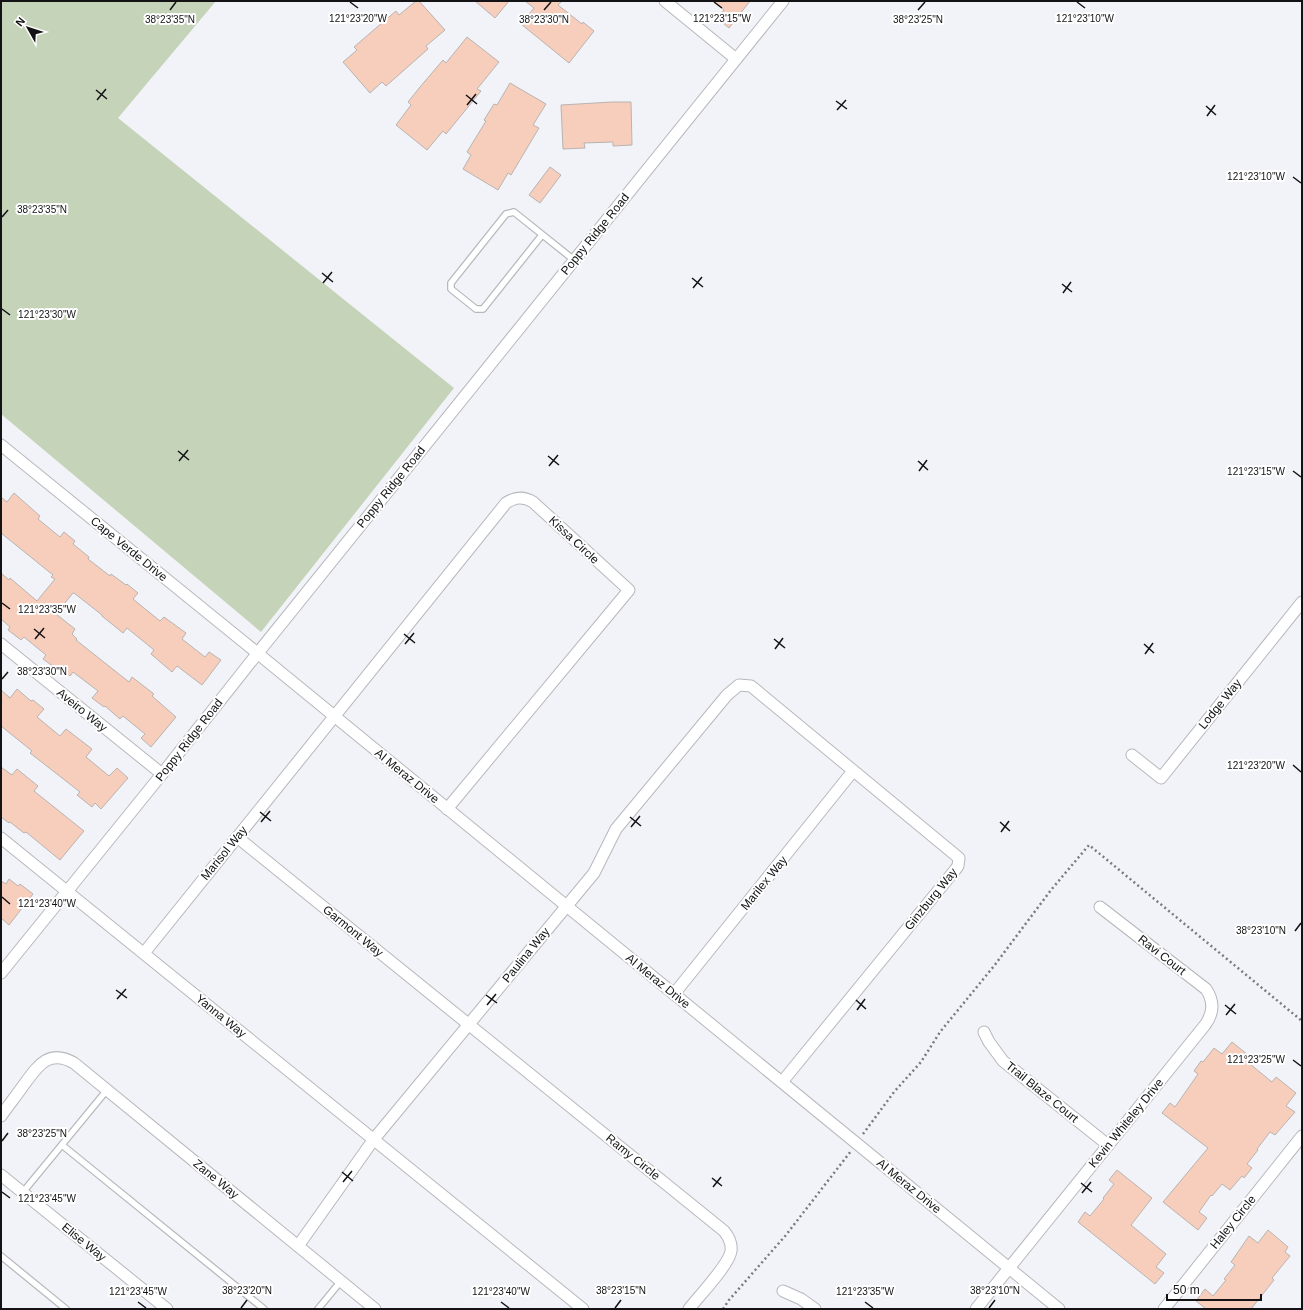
<svg xmlns="http://www.w3.org/2000/svg" width="1303" height="1310" font-family="Helvetica,sans-serif">
  <rect width="100%" height="100%" fill="#f2f3f8"/>
  <!-- green -->
  <path fill="#c5d3b9" d="M1 1H216L118 118 454 388 261 632 1 414Z"/>
  <!-- building -->
  <g fill="#f7cdbb" stroke="#b8b4b2">
    <path d="M416 1H419L445 30 426 46 428 49 386 86 382 82 370 93 343 62 357 50 354 47 369 34 396 11 399 15Z"/>
    <path d="M475 1H509L495 18Z"/>
    <path d="M525 1H562L558 5 582 24 583 22 594 31 569 63 521 24 534 8Z"/>
    <path d="M713 1H750L729 28 717 18 724 10Z"/>
    <path d="M467 37 499 62 477 89 481 91 446 134 443 131 427 150 396 125 411 105 408 102 420 87 443 60 446 63Z"/>
    <path d="M510 83 546 104 533 125 539 128 511 175 508 173 498 190 463 169 471 155 467 152 486 121 484 120 494 104 497 105Z"/>
    <path d="M612 102H631L632 145 613 146V142L584 143 585 148 563 149 561 105Z"/>
    <path d="M550 167 561 175 540 203 529 195Z"/>
    <path d="M14 493 40 516 38 519 60 537 64 532 75 541 73 544 89 557 88 559 110 576 111 574 126 585 127 584 138 593 133 599 160 621 164 617 186 633 182 639 205 657 209 652 221 660 202 685 177 666 172 672 151 654 154 650 127 628 123 633 102 616V615L74 593H73L56 614 75 629 72 634 77 639 76 640 129 682 132 677 154 694 152 696 176 717 151 747 141 738 145 734 123 716 120 719 105 706 104 707 92 698 98 691 73 672 70 676 56 665 54 667 43 659 46 655 24 637 21 640 8 630 10 627 1 619V573L9 580 10 578 37 601 55 579 51 577 53 575 1 533V497L7 502Z"/>
    <path d="M17 689 31 701 33 700 44 709 37 717 60 736 66 729 92 749 86 757 109 776 117 768 128 778 101 809 95 803 92 807 77 795 80 792 30 753 32 751 1 726V690L10 698Z"/>
    <path d="M1 767 12 775 17 769 38 786 34 791 84 831 60 860 26 832 24 833 10 822 9 823 1 817Z"/>
    <path d="M9 879 18 886 20 884 33 894 9 925 1 918V881L6 884Z"/>
    <path d="M1232 1042 1253 1059 1250 1064 1272 1082 1276 1077 1296 1093 1286 1106 1295 1112 1275 1135 1270 1132 1257 1149 1258 1150 1247 1164 1252 1168 1244 1178 1242 1176 1230 1190 1222 1184 1212 1196 1211 1195 1199 1212 1207 1218 1198 1230 1163 1202 1208 1148 1162 1113 1170 1103 1175 1107 1198 1074 1194 1071 1201 1061 1203 1062 1214 1048 1222 1054Z"/>
    <path d="M1117 1170 1152 1198 1131 1225 1166 1254 1156 1267 1164 1273 1155 1284 1078 1222 1085 1212 1090 1216 1104 1199 1103 1198 1114 1184 1109 1180Z"/>
    <path d="M1268 1230 1288 1247 1285 1252 1290 1256 1272 1278 1274 1280 1251 1309H1206L1196 1301 1205 1289 1213 1296 1226 1280 1224 1279 1235 1265 1231 1262 1249 1236 1258 1243Z"/>
  </g>
  <g fill="none" stroke-linecap="round" stroke-linejoin="round">
    <!-- service casing -->
    <g stroke="#b7b8bc" stroke-width="8">
      <g id="service">
        <path d="M542 235 483 309H476L451 289V283L506 214 514 212 574 260"/>
        <path d="M62 1145 264 1309"/>
        <path d="M23 1192 107 1090"/>
        <path d="M1 1256 66 1309"/>
        <path d="M318 1309 341 1281"/>
      </g>
    </g>
    <!-- minor casing -->
    <g stroke="#b7b8bc" stroke-width="13">
      <g id="minor">
        <path d="M665 1 736 59"/>
        <path d="M1 445 245 643 1059 1309"/>
        <path d="M1 644 162 774"/>
        <path d="M1132 755 1161 778 1302 602"/>
        <path d="M237 837 724 1231C729 1237 732 1243 731 1251 729 1265 698 1297 689 1309"/>
        <path d="M1 838 583 1309"/>
        <path d="M144 953 506 503C515 497 523 496 533 502L629 590 447 809"/>
        <path d="M1 973 162 774 257 654 783 1"/>
        <path d="M674 994 853 771"/>
        <path d="M984 1032 989 1042 1003 1061 1108 1145"/>
        <path d="M1 1116C8 1106 16 1096 23 1086 37 1067 48 1048 74 1063L375 1309"/>
        <path d="M1 1175 167 1309"/>
        <path d="M298 1246 374 1139 594 873 616 829 727 695 739 685 751 686 959 858 958 866 955 870 782 1082"/>
        <path d="M783 1291 801 1299 815 1309"/>
        <path d="M976 1309 1205 1025C1214 1013 1214 1001 1206 989L1100 907"/>
        <path d="M1164 1309 1302 1136"/>
      </g>
    </g>
    <!-- path -->
    <g stroke="#7a7a7e" stroke-width="2.5" stroke-dasharray="2 3" stroke-linecap="butt">
      <path d="M863 1134 894 1092 921 1062 940 1032 994 966 1051 890 1089 845 1302 1021"/>
      <path d="M723 1309 729 1300 786 1235 851 1151"/>
    </g>
    <!-- service -->
    <use href="#service" stroke="#fff" stroke-width="5.5"/>
    <!-- minor -->
    <use href="#minor" stroke="#fff" stroke-width="11"/>
  </g>
  <!-- ticks -->
  <path fill="none" stroke="#131315" stroke-width="1.5" d="M350 2 358 8M714 2 722 8M1077 2 1085 8M170 10 176 2M544 10 551 2M918 10 925 2M96 90 107 99M466 95 477 104M97 100 106 89M836 101 847 109M467 105 476 94M1206 106 1216 115M837 110 846 100M1207 116 1215 105M1293 177 1301 183M2 217 8 210M322 273 333 282M692 278 703 287M323 283 332 272M1062 284 1072 292M693 288 702 277M1063 293 1071 282M2 309 10 315M178 451 189 460M548 456 559 465M179 461 188 450M918 461 928 470M549 466 558 455M919 471 927 460M1293 471 1301 477M2 603 10 609M34 629 45 638M404 634 415 643M35 639 44 628M774 639 785 648M405 644 414 633M1144 644 1154 653M775 649 783 638M1145 654 1153 643M2 679 8 672M1293 765 1301 772M260 812 271 821M630 817 641 826M261 822 270 811M1000 822 1010 831M631 827 640 816M1001 832 1009 821M2 897 10 904M1295 931 1301 923M116 990 127 998M486 995 497 1003M117 999 126 989M856 1000 866 1009M487 1005 496 994M1225 1005 1236 1014M857 1010 865 999M1226 1015 1235 1004M1293 1060 1301 1066M2 1141 8 1133M342 1172 353 1181M712 1178 722 1186M343 1182 352 1171M1081 1183 1092 1192M713 1187 721 1177M2 1192 10 1198M1082 1193 1091 1182M138 1302 146 1308M501 1302 509 1308M865 1302 873 1308M241 1308 247 1300M615 1308 621 1300M989 1308 995 1300"/>
  <g text-anchor="middle" stroke-width="4" stroke-linejoin="round" paint-order="stroke">
    <!-- street labels -->
    <g font-size="12" fill="#131315" stroke="#fff">
      <text transform="translate(595 234) rotate(-51)" y="4">Poppy Ridge Road</text>
      <text transform="translate(391 487) rotate(-51)" y="4">Poppy Ridge Road</text>
      <text transform="translate(574 540) rotate(43)" y="4">Kissa Circle</text>
      <text transform="translate(129 549) rotate(39)" y="4">Cape Verde Drive</text>
      <text transform="translate(1220 704) rotate(-51)" y="4">Lodge Way</text>
      <text transform="translate(82 710) rotate(39)" y="4">Aveiro Way</text>
      <text transform="translate(189 740) rotate(-52)" y="4">Poppy Ridge Road</text>
      <text transform="translate(407 776) rotate(39)" y="4">Al Meraz Drive</text>
      <text transform="translate(224 853) rotate(-51)" y="4">Marisol Way</text>
      <text transform="translate(764 883) rotate(-51)" y="4">Marilex Way</text>
      <text transform="translate(931 899) rotate(-51)" y="4">Ginzburg Way</text>
      <text transform="translate(353 931) rotate(39)" y="4">Garmont Way</text>
      <text transform="translate(526 955) rotate(-51)" y="4">Paulina Way</text>
      <text transform="translate(1162 955) rotate(38)" y="4">Ravi Court</text>
      <text transform="translate(658 981) rotate(39)" y="4">Al Meraz Drive</text>
      <text transform="translate(221 1016) rotate(39)" y="4">Yanna Way</text>
      <text transform="translate(1042 1092) rotate(39)" y="4">Trail Blaze Court</text>
      <text transform="translate(1126 1123) rotate(-51)" y="4">Kevin Whiteley Drive</text>
      <text transform="translate(633 1157) rotate(39)" y="4">Ramy Circle</text>
      <text transform="translate(216 1179) rotate(39)" y="4">Zane Way</text>
      <text transform="translate(909 1186) rotate(39)" y="4">Al Meraz Drive</text>
      <text transform="translate(1233 1222) rotate(-51)" y="4">Haley Circle</text>
      <text transform="translate(84 1242) rotate(39)" y="4">Elise Way</text>
    </g>
  </g>
  <g font-size="10" text-anchor="middle" fill="#131315" stroke="#fff" stroke-width="4" stroke-linejoin="round" paint-order="stroke">
    <text x="358" y="22">121°23'20"W</text>
    <text x="722" y="22">121°23'15"W</text>
    <text x="1085" y="22">121°23'10"W</text>
    <text x="170" y="23">38°23'35"N</text>
    <text x="544" y="23">38°23'30"N</text>
    <text x="918" y="23">38°23'25"N</text>
    <text x="1256" y="180">121°23'10"W</text>
    <text x="42" y="213">38°23'35"N</text>
    <text x="47" y="318">121°23'30"W</text>
    <text x="1256" y="475">121°23'15"W</text>
    <text x="47" y="613">121°23'35"W</text>
    <text x="42" y="675">38°23'30"N</text>
    <text x="1256" y="769">121°23'20"W</text>
    <text x="47" y="907">121°23'40"W</text>
    <text x="1261" y="934">38°23'10"N</text>
    <text x="1256" y="1063">121°23'25"W</text>
    <text x="42" y="1137">38°23'25"N</text>
    <text x="47" y="1202">121°23'45"W</text>
    <text x="247" y="1294">38°23'20"N</text>
    <text x="621" y="1294">38°23'15"N</text>
    <text x="995" y="1294">38°23'10"N</text>
    <text x="138" y="1295">121°23'45"W</text>
    <text x="501" y="1295">121°23'40"W</text>
    <text x="865" y="1295">121°23'35"W</text>
  </g>
  <!-- border -->
  <rect width="1303" height="1310" fill="none" stroke="#131315" stroke-width="4"/>
  <!-- north arrow -->
  <g transform="translate(28 28) rotate(309)" stroke="#ffffff" stroke-width="3" paint-order="stroke">
  <path d="M0-3L7 15L0 10L-7 15Z" fill="#131315"/>
  <text y="-6" font-size="11" font-weight="bold" text-anchor="middle" fill="#131315">N</text>
  </g>
  <!-- scale -->
  <path d="M1167 1294v6h94v-6" fill="none" stroke="#131315" stroke-width="2"/>
  <text x="1173" y="1294" font-size="12" fill="#131315" stroke="#ffffff" stroke-width="3" paint-order="stroke">50 m</text>
</svg>
